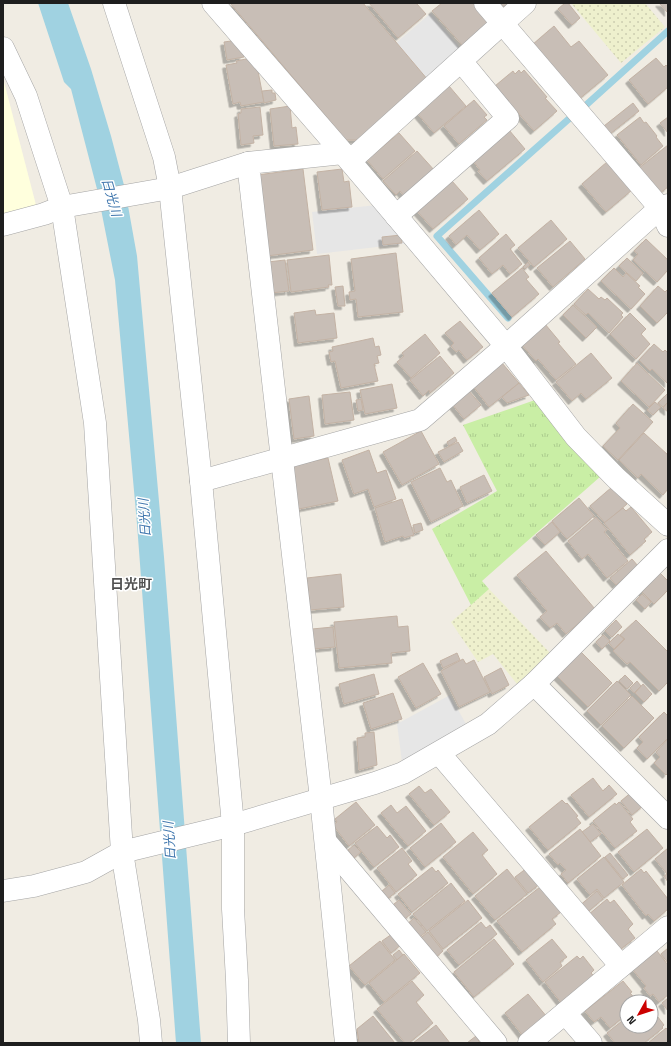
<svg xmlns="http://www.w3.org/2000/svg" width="671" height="1046" font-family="'Titillium Web','Noto Sans JP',sans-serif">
  <defs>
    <pattern id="farmland-dots" width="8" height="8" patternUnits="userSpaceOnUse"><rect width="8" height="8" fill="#eef0cd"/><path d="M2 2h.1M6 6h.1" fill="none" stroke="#cccdb0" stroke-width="1.8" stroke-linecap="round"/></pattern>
    <pattern id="grass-tufts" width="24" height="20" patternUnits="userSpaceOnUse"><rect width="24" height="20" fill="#c9eea5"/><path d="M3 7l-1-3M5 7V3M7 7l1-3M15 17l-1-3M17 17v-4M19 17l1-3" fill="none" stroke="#accc8e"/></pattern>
    <filter id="shadow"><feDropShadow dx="-3.5" dy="3.5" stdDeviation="0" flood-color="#0004"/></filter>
  </defs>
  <rect width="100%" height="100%" fill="#f0ece3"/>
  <!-- education -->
  <path fill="#ffd" d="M3 78 36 205 3 215Z"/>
  <!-- farmland -->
  <g fill="url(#farmland-dots)">
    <path d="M571 3H645L665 27 621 63Z"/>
    <path d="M489 589 551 654 517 684 493 654 478 662 451 622Z"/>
  </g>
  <!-- grass -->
  <path fill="url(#grass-tufts)" d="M535 400 601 476 482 581 489 589 471 605 432 529 497 491 463 425Z"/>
  <!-- parking -->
  <g fill="#e6e6e6">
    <path d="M431 13 463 51 428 80 396 43Z"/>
    <path d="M377 205 411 243 317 254 312 212Z"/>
    <path d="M450 695 467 726 402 762 397 724Z"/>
  </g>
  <!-- water -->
  <path fill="#a0d2e1" d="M38 3H68L91 69 111 136 125 189 137 256 164 557 201 1043H176L137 524 115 280 97 189 71 89 64 82Z"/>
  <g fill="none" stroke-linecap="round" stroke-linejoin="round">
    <!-- stream -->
    <g stroke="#a0d2e1" stroke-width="7">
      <path d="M585 106 668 31"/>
      <path d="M508 318 437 236 571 117"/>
    </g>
  </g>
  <!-- building -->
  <g fill="#c8beb6" stroke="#c3b2a4" filter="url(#shadow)">
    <path d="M230 3H363L428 80 357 140H346Z"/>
    <path d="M369 3H416L426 14 398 38Z"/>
    <path d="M442 3H473L489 22 462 45 432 11Z"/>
    <path d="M492 3H510L500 12Z"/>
    <path d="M565 3H568L580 18 572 25 558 9Z"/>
    <path d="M659 3H668V13Z"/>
    <path d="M554 26 571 47 579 41 608 75 578 100 532 45Z"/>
    <path d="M238 40 241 44 244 57 227 60 224 42Z"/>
    <path d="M251 58 257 66 264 102 241 106 240 102 233 104 226 65 237 63 236 61Z"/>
    <path d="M656 58 664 67 666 65 668 67V87L648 104 629 80Z"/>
    <path d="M519 70 521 73 524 70 547 97 545 98 557 111 534 131 495 86 513 71 515 74Z"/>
    <path d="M449 86 466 106 434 133 417 113Z"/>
    <path d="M272 90V93H275L276 100 264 103 262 91Z"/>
    <path d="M474 100 487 115 484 117 487 120 459 144 444 126Z"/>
    <path d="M633 103 639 111 610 134 604 126Z"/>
    <path d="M290 106 292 128 296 127 298 144 274 146 270 109Z"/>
    <path d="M260 107 263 135 253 136 254 143 241 145 238 114 241 113V109Z"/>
    <path d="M640 117 644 123 646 122 657 136 656 137 663 146 641 165 617 135Z"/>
    <path d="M668 117V133L660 123Z"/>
    <path d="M509 130 525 149 487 181 478 171 480 170 473 161Z"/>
    <path d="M399 133 415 151 383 179 367 160Z"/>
    <path d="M668 145V187L660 193 639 168Z"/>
    <path d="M417 151 435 171 405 197 400 191 396 195 383 181Z"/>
    <path d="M608 161 632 190 606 212 582 184Z"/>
    <path d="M303 169 313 250 267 256 257 175Z"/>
    <path d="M342 169 344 182 349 181 352 207 322 210 317 172Z"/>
    <path d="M452 181 468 199 433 229 417 211Z"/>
    <path d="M479 210 499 234 480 250 467 235 456 245 449 236Z"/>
    <path d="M551 220 567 239 534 267 518 248Z"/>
    <path d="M506 234 515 245 510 249 522 264 510 274 503 265 492 274 479 258Z"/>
    <path d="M401 235 402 243 383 245 382 237Z"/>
    <path d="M646 239 668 260V270L657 282 633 260 638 254 634 251Z"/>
    <path d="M570 241 585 259 553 287 537 268Z"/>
    <path d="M396 253 403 312 358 317 356 299 350 300 349 292 355 291 351 259Z"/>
    <path d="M329 255 332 285H328L329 287 291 292 287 260Z"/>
    <path d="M627 258 643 273 636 281 619 266Z"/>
    <path d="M285 260 289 291 271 293 268 262Z"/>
    <path d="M528 262 530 265 525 269 523 267Z"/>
    <path d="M522 268 529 277 526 279 539 294 512 317 492 293Z"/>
    <path d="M614 268 623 277 626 273 640 286 638 287 645 294 631 309 601 281Z"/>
    <path d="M343 286 345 306H338L335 287Z"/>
    <path d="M658 286 665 292 668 289V312L657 323 640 306Z"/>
    <path d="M588 289 599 299 601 297 605 300 607 298 623 313 621 315 623 317 609 333 588 313 586 315 574 304Z"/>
    <path d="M573 305 597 327 586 338 563 315Z"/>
    <path d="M315 310 316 315 334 313 337 338 298 343 294 313Z"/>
    <path d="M630 313 646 329 641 334 650 344 636 359 610 334Z"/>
    <path d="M460 321 483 347 467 360 459 350 456 352 451 346 454 343 445 333Z"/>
    <path d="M545 324 560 342 558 343 576 364 556 380 538 359 536 361 521 344Z"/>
    <path d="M425 334 440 353 411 378 397 362 404 356 402 353Z"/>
    <path d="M373 338 375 347 379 346 381 355 377 356 379 363 374 364 378 381 341 388 335 361 331 362 329 352 333 351 332 347Z"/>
    <path d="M654 344 663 352 665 350 668 353V384L652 369 650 371 639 360Z"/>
    <path d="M591 353 612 378 586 399 581 393 572 401 556 382Z"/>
    <path d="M440 356 454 373 430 393 429 390 423 396 410 380Z"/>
    <path d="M502 363 519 383 489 407 473 386Z"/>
    <path d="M637 363 665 390 649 407 621 381Z"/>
    <path d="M519 383 529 395 507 403 502 397Z"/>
    <path d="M392 384 397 408 365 414 360 390Z"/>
    <path d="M469 391 481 405 464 419 452 404Z"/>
    <path d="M350 392 354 420 325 424 322 395Z"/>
    <path d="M668 393V402L663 407 658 403Z"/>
    <path d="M309 396 314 436 294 439 289 399Z"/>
    <path d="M361 399 363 410 358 411 356 400Z"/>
    <path d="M655 402 661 407 653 415 647 410Z"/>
    <path d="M668 402V412L663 408Z"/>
    <path d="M633 404 653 422 618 460 603 446 620 428 616 423Z"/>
    <path d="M421 431 439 464 402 485 383 452Z"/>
    <path d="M644 433 668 455V489L663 495 641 474 638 478 619 460Z"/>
    <path d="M455 437 457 441 449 446 447 442Z"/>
    <path d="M458 442 463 451 444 462 438 452Z"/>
    <path d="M369 450 377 473 386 470 396 499 374 507 368 489 354 494 342 460Z"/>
    <path d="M328 458 338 501 299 509 290 466Z"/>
    <path d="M440 468 447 482 451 480 463 506 431 522 411 482Z"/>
    <path d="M484 475 492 491 467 503 460 487Z"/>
    <path d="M612 487 627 504 605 523 590 506Z"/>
    <path d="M579 498 594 516 567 539 552 521Z"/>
    <path d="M402 499 414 535 404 538 403 536 385 542 375 508Z"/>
    <path d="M631 507 652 532 644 539 646 541 630 555 604 523 623 508 626 511Z"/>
    <path d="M596 517 607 530 604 532 628 561 607 578 588 554 582 559 568 541Z"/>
    <path d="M552 522 560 532 545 545 536 535Z"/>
    <path d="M421 523 423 530 415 533 413 525Z"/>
    <path d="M546 551 595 609 566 634 557 623 550 628 540 617 547 611 517 575Z"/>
    <path d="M632 559 638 566 616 585 610 578Z"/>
    <path d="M660 573 668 581V590L654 604 642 592Z"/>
    <path d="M341 574 344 607 310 610 307 578Z"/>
    <path d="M642 594 651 602 645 609 636 600Z"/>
    <path d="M397 616 398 627 408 626 410 651 391 653 392 663 339 668 334 622Z"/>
    <path d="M616 620 622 627 612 637 605 631Z"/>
    <path d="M636 620 668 652V682L659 691 630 662 627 664 613 651 625 639 620 635Z"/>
    <path d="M333 627 335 647 314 649 312 629Z"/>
    <path d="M618 634 624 639 614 649 609 643Z"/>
    <path d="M603 635 610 641 602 649 596 642Z"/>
    <path d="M581 652 612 683 588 707 557 676Z"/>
    <path d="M457 653 460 660 443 668 440 661Z"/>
    <path d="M463 659 466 664 474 660 490 692 459 707 441 671Z"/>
    <path d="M423 663 441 694 416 708 398 677Z"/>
    <path d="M501 668 509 685 492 694 484 677Z"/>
    <path d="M374 674 379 694 344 704 339 684Z"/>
    <path d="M625 675 633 683 627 689 619 681Z"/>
    <path d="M617 681 631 695 601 725 587 711Z"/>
    <path d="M637 681 641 686 634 693 630 688Z"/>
    <path d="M643 684 652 694 644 702 635 693Z"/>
    <path d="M393 693 402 719 371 729 363 703Z"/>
    <path d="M632 696 654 718 624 748 602 726Z"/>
    <path d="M664 712 668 716V738L647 759 637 748 643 742 639 737Z"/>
    <path d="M374 732 377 765 359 770 357 738 365 737V733Z"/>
    <path d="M668 739V773L666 775 654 763 660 757 656 752Z"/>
    <path d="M593 778 603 791 609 785 617 794 589 817 571 795Z"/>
    <path d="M419 786 425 793 431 789 450 812 434 825 409 794Z"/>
    <path d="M633 791 644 805 632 815 621 801Z"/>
    <path d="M562 800 566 804 567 803 578 816 576 817 581 823 548 850 529 827Z"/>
    <path d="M356 802 375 825 349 846 333 825 337 822 335 819Z"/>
    <path d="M619 802 633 819 630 822 637 831 615 848 593 821 615 803 616 805Z"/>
    <path d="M391 805 397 813 406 806 426 831 408 846 381 813Z"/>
    <path d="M441 823 456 842 425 867 410 848Z"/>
    <path d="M593 824 601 834 590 842 582 832Z"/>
    <path d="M377 826 387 838 390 835 399 847 374 867 355 843Z"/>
    <path d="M580 829 601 856 568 883 561 874 566 870 560 863 558 865 549 854Z"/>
    <path d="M647 829 663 848 634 872 618 852Z"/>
    <path d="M473 832 488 850 482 855 497 874 473 894 443 857Z"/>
    <path d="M354 845 361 852 354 858 348 850Z"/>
    <path d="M402 848 412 861 408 864 417 875 396 892 377 868Z"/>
    <path d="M668 848V882L664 876 667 874 655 859Z"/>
    <path d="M610 853 628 875 623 879 605 857Z"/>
    <path d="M604 857 624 882 604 898 597 889 590 895 577 879Z"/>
    <path d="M432 867 436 872 438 870 448 883 412 912 398 894Z"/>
    <path d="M527 868 540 884 528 893 515 877Z"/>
    <path d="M507 869 527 894 495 920 475 896Z"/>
    <path d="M641 869 644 873 646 871 668 899V909L654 921 648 914 646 916 622 885Z"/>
    <path d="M451 883 465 901 427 931 413 914Z"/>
    <path d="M389 885 395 893 387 899 381 892Z"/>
    <path d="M540 887 561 912 552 919 556 924 522 952 497 921Z"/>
    <path d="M597 891 603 899 584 915 578 907Z"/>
    <path d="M607 899 610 903 614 900 633 924 628 929 635 938 617 952 588 915Z"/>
    <path d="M399 900 411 914 401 922 389 908Z"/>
    <path d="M468 900 482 918 443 949 429 931Z"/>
    <path d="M414 918 426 932 416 940 405 926Z"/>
    <path d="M481 922 486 928 490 925 497 934 459 965 447 950Z"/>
    <path d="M428 932 443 951 433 960 417 941Z"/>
    <path d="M392 934 401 945 391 953 382 941Z"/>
    <path d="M494 939 514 964 474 997 454 972Z"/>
    <path d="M552 939 567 957 560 962 562 966 543 982 526 960Z"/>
    <path d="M380 941 395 960 365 985 349 966Z"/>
    <path d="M668 948V963L661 954Z"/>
    <path d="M399 950 403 955 397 960 393 955Z"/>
    <path d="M657 951 668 965V995L659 1002 653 994 650 996 644 988 646 986 633 970Z"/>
    <path d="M404 954 420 973 384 1002 369 983Z"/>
    <path d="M577 956 580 959 583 956 594 970 591 973 595 977 562 1004 545 982Z"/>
    <path d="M412 981 424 995 416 1002 433 1023 409 1043H405L377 1009Z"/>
    <path d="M623 981 632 992 630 993 638 1002H627V1014L610 1028 601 1017 594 1022 585 1011Z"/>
    <path d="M528 994 547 1017 523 1036 505 1013Z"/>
    <path d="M668 998V1011L662 1003Z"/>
    <path d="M651 1008 664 1025 662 1027 663 1028 644 1043H615L607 1033 627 1017V1026H651Z"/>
    <path d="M373 1016 395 1043H359L357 1029Z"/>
    <path d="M436 1025 450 1043H413Z"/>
    <path d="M666 1028 668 1030V1043H648Z"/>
    <path d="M476 1036 480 1043H467Z"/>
  </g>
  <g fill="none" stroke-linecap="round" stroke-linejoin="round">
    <!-- minor casing -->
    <g stroke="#a5a5a5" stroke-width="23">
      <g id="minor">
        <path d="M114 3 164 157 170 188 201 481 233 825V909L237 980 239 1043"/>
        <path d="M213 3 343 153 506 346 576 437 616 478 668 525"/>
        <path d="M485 3 660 208 668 226"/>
        <path d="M3 48 26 96 62 207 95 423 122 852 149 1020 151 1043"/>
        <path d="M343 153 248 163 321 799 346 1043"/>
        <path d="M350 161 525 3"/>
        <path d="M396 216 508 118 461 61"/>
        <path d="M3 225 44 214 62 207 170 188 248 163"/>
        <path d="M201 481 420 420 506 346 660 208 668 205"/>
        <path d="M534 684 668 818"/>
        <path d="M439 753 621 966"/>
        <path d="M326 842 496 1043"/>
        <path d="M3 891 34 886 86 872 122 852 233 825 375 783 403 773 488 724 534 684 668 550"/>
        <path d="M565 1013 591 1043"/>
        <path d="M529 1043 668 927"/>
      </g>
    </g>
    <!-- minor -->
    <use href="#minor" stroke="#fff" stroke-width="22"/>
  </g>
  <g text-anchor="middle" stroke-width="3" stroke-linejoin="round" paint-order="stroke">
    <!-- water labels -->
    <g font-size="13" font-style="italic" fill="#4077ae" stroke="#fff">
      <text transform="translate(112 197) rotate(74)" y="5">日光川</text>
      <text transform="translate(144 518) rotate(-94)" y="5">日光川</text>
      <text transform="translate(169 841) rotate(-94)" y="5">日光川</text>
    </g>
    <!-- quarter labels -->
    <g font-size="14" font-weight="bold" fill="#515151" stroke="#fff">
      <text x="131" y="589">日光町</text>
    </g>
  </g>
  <!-- border -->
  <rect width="671" height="1046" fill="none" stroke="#1e1e1e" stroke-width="8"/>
  <!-- north arrow -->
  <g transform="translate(639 1014) rotate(231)"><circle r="19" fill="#ffffff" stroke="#a5a5a5"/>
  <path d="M0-3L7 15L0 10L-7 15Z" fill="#cc0100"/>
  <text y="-6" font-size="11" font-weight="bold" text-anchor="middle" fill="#1e1e1e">N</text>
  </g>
</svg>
